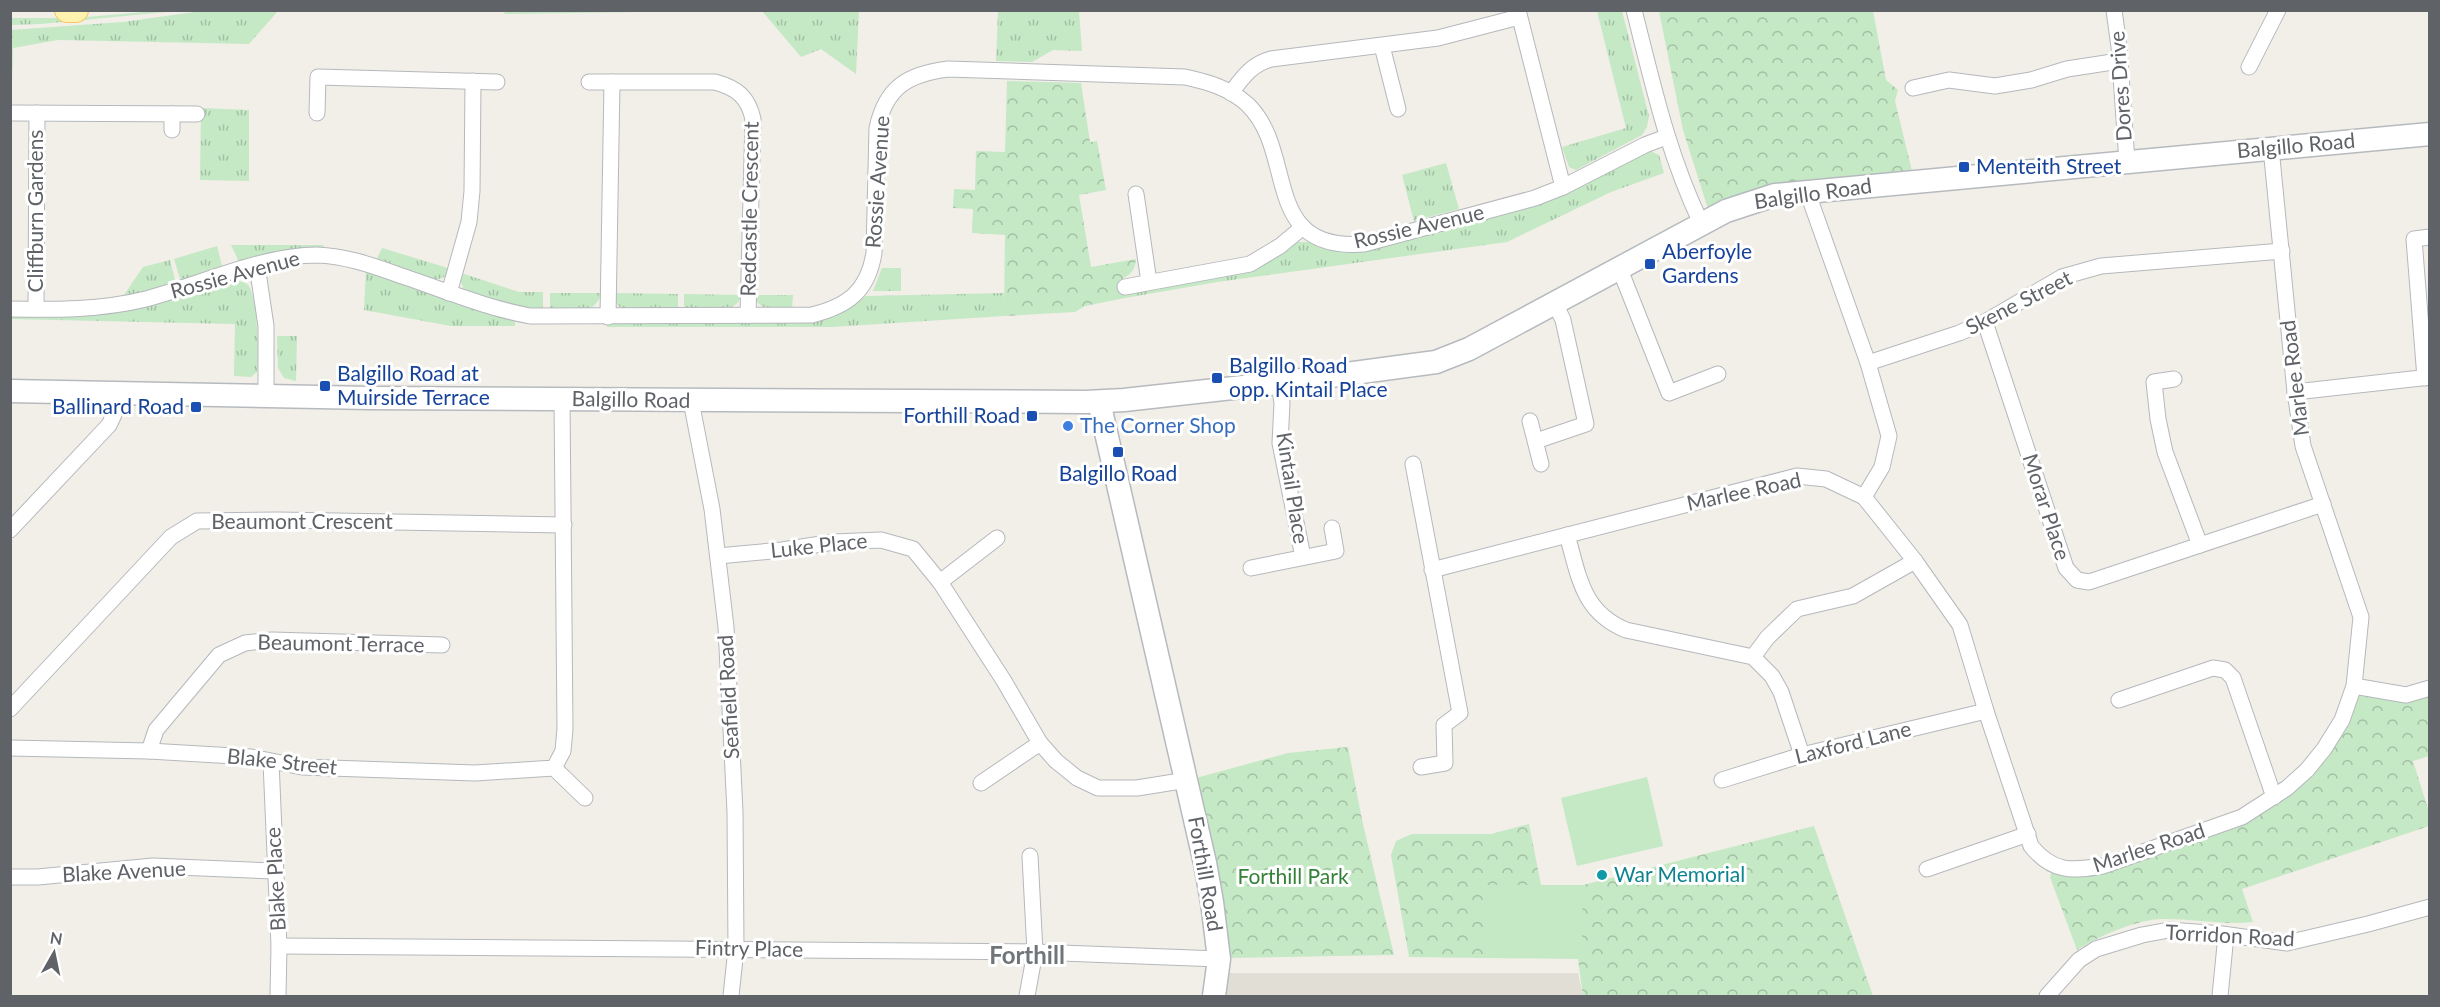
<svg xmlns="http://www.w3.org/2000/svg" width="2440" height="1007" font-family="Lato,sans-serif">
  <defs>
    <pattern id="grass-tufts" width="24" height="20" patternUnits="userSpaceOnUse" patternTransform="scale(1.5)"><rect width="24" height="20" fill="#c5e8c5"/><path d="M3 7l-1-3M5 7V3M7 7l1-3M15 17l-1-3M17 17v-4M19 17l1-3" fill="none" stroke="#a3c0a4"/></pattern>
    <pattern id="forest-crowns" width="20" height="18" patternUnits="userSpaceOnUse" patternTransform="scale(1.5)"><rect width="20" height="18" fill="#c5e8c5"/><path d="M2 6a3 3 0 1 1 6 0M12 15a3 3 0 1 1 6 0" fill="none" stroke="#a3c0a4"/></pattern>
  </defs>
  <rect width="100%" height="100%" fill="#f1efe8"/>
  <!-- education -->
  <path fill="#e1ded6" d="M1226 973H1578L1583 996H1223Z"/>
  <!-- grass -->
  <g fill="url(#grass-tufts)">
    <path d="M209 10 434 11H278L249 44 58 40 13 48 11 119 10 30 123 22Z"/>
    <path d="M156 11H177L41 24 11 25 10 18H75Z"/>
    <path d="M505 11V10L708 11 504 14Z"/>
    <path d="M762 11H859L856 74 821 49 801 57Z"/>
    <path d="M998 11H1079L1082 51 1053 50 1032 62 996 61Z"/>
    <path d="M1597 11H1622L1649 116 1647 127 1642 135 1576 170 1569 167 1562 147 1626 128Z"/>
    <path d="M201 108 249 110V181L200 180Z"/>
    <path d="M1652 152 1659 155 1664 173 1611 192 1507 242 1217 282 1125 298V293L1252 271 1298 242H1314L1342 251H1359L1642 153Z"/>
    <path d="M1446 163 1459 209 1414 221 1402 175Z"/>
    <path d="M231 245H324L322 250 240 264Z"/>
    <path d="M217 246 223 270 181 282 174 259Z"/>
    <path d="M382 248 451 269C446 277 442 279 433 280L376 261Z"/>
    <path d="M170 260 176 284 122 298 143 267Z"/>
    <path d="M882 268H901V291H873Z"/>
    <path d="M366 270 515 322V326H451L364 310Z"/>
    <path d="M461 273 519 292H543V310L520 309 465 292 459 278Z"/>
    <path d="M227 280 229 284C235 282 241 280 247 284 258 293 259 357 257 372L251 377 234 376 235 324 11 319V314Z"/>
    <path d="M550 293H602C592 318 573 311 550 311Z"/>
    <path d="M614 293 678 294V310H625C617 306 614 303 614 293Z"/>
    <path d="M1004 293V316L832 327H607V322L817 320 845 311 866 296Z"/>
    <path d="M684 294 742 295C734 317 704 310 684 310Z"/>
    <path d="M754 295H793L792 309H766L754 300Z"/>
    <path d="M277 336H297L296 381 284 378 278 368Z"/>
  </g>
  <!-- forest -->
  <g fill="url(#forest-crowns)">
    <path d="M1659 11H1873L1886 80 1898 90 1895 101 1912 171 1708 209 1683 130Z"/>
    <path d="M1007 81 1081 83 1090 142 1097 141 1106 190 1079 195 1091 267 1136 259C1135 269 1132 274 1123 278L1125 298 1085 306 1075 312 1004 316 1005 235 972 233 973 209 953 208 954 189 975 190 976 151 1005 152Z"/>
    <path d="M2356 690 2429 692V756L2413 761 2429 812V826L2242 889 2253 922C2223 925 2194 919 2165 919 2139 918 2099 936 2077 950L2050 877 2054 866 2106 863 2290 791Z"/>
    <path d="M1348 747 1362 820 1394 955 1222 958 1196 778 1288 753Z"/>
    <path d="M1529 824 1541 885H1583L1814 826 1873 996H1583L1578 959 1409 957 1391 855 1396 841 1412 834H1491Z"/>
  </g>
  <!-- pitch -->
  <g fill="#c5e8c5">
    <path d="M1647 777 1663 846 1577 866 1561 798Z"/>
    <path d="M1487 885H1583L1582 957H1487Z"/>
  </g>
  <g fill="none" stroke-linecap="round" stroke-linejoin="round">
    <!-- street casing -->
    <g stroke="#b5b8bc" stroke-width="17">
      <g id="street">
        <path d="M1518 10 1563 187"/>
        <path d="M1634 10C1653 85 1668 154 1701 223"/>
        <path d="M2114 10 2119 47 2127 162"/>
        <path d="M1382 46 1398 109"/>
        <path d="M2249 67 2278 10"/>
        <path d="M589 82H715C737 88 748 97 753 119L748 315"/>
        <path d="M1913 88 1949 80 1995 86 2031 80 2067 69 2119 61"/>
        <path d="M1231 93C1243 77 1252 64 1271 59L1438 38 1519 17"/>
        <path d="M13 113 197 114"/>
        <path d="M317 113 318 77 497 82"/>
        <path d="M172 130V114"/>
        <path d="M1807 191 1868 363 1889 436 1882 467 1864 497"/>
        <path d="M1136 194 1149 282"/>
        <path d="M257 265 266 326V396"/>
        <path d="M1619 267 1669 393 1718 374"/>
        <path d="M1125 287 1250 264 1280 246 1303 227"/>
        <path d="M449 293 469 222 472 191 473 81"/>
        <path d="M10 309C56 310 101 310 146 299 199 285 262 255 317 255 348 256 376 267 405 277 446 291 487 308 530 316L812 315C848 306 868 291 874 253L877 128C886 87 908 74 948 69L1185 77C1208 82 1229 88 1247 104 1298 152 1259 252 1364 244L1535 198 1563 187 1645 145 1666 137"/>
        <path d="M36 309 37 113"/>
        <path d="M608 317 612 82"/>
        <path d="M1985 322 2066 568 2077 580 2089 582 2323 504"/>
        <path d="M1868 363 1959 333 1985 322 2062 277 2101 266 2282 251"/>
        <path d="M2425 378 2414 239 2430 237"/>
        <path d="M2174 379 2154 382 2158 419 2165 452 2200 545"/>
        <path d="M1279 383 1282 403 1280 443 1303 557"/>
        <path d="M2295 392 2430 377"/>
        <path d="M691 401 712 509 726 627 735 812 736 949 731 996"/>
        <path d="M1530 421 1541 464"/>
        <path d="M1536 441 1586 424 1563 320 1555 303"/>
        <path d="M1413 464 1460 713 1444 725 1445 763 1421 767"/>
        <path d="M10 530 109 425 119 404V393"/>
        <path d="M1567 535C1579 576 1582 612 1626 630L1753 657 1772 676 1781 692 1802 755"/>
        <path d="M718 556 782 550 834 542 881 540 913 549 940 582 1004 681 1040 743 1056 761 1077 778 1098 788H1137L1187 780"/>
        <path d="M1251 568 1336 551 1332 528"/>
        <path d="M1432 570 1797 476 1826 479 1864 497 1915 561 1960 625 1986 711 2031 846C2053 873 2072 871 2103 866L2242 817 2287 788 2307 770 2324 749 2342 720 2354 686 2361 617 2303 446 2295 392 2271 148"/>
        <path d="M940 582 997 538"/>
        <path d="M1753 657 1767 638 1797 609 1853 596 1915 561"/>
        <path d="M2354 686 2406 695 2430 688"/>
        <path d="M2119 700 2213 668 2225 670 2233 678 2274 797"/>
        <path d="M10 709 171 537 197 521 278 520 564 525"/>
        <path d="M10 748 149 751 251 757 302 767 475 773 554 768 563 751 565 729 562 399"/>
        <path d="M149 751 156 730 219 655 245 643 272 640 442 645"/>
        <path d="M271 762 279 946 278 996"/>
        <path d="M554 768 585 798"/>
        <path d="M1722 780 1802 755 1986 711"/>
        <path d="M981 783 1040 743"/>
        <path d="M1927 869 2028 834"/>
        <path d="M10 877H38L153 866 274 871"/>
        <path d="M279 946 1035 952 1219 959"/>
        <path d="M1027 996 1035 952 1030 856"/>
        <path d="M2047 996 2079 960 2096 949 2142 935 2169 930 2222 934 2287 943 2368 924 2430 907"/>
        <path d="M2220 996 2226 935"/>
      </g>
    </g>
    <!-- secondary casing -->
    <g stroke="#b6babf" stroke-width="25">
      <g id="secondary">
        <path d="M10 391 370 398 1086 402 1124 400 1279 383 1436 362 1469 349 1726 211 1775 195 2430 134"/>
        <path d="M1099 402 1205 863 1212 902 1219 959 1214 996"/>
      </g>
    </g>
    <!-- primary casing -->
    <g stroke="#f2c960" stroke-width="26">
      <path id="primary" d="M67 10H76"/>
    </g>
    <!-- street -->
    <use href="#street" stroke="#fff" stroke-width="15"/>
    <!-- secondary -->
    <use href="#secondary" stroke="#fff" stroke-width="22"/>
    <!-- primary -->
    <use href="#primary" stroke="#fff2af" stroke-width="24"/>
  </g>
  <!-- markers -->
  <g fill="#1a4fb4" stroke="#fff" stroke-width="2">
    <rect x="1958" y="161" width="12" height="12" rx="3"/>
    <rect x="1644" y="258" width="12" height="12" rx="3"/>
    <rect x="1211" y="372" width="12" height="12" rx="3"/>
    <rect x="319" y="380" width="12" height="12" rx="3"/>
    <rect x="190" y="401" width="12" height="12" rx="3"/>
    <rect x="1026" y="410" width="12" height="12" rx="3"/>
    <rect x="1112" y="446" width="12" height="12" rx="3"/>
  </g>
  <circle fill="#3f7fe0" stroke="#fff" stroke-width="2" cx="1068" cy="426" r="6"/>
  <circle fill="#0f9aa8" stroke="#fff" stroke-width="2" cx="1602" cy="875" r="6"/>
  <g text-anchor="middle" stroke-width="6" stroke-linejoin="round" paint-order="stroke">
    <!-- street labels -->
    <g font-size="21" fill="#5f6368" stroke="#fff">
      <text transform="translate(2121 86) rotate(-94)" y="7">Dores Drive</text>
      <text transform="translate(2296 146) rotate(-5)" y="7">Balgillo Road</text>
      <text transform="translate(878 182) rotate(-86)" y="7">Rossie Avenue</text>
      <text transform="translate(1813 194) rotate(-8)" y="7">Balgillo Road</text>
      <text transform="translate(750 209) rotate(-89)" y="7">Redcastle Crescent</text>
      <text transform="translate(36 211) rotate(-90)" y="7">Cliffburn Gardens</text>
      <text transform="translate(1419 227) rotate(-13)" y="7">Rossie Avenue</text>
      <text transform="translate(235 275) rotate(-15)" y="7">Rossie Avenue</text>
      <text transform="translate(2019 303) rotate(-27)" y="7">Skene Street</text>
      <text transform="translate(2295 378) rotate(-97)" y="7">Marlee Road</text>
      <text transform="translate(631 400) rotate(1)" y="7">Balgillo Road</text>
      <text transform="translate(1292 488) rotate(81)" y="7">Kintail Place</text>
      <text transform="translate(1744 492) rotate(-12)" y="7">Marlee Road</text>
      <text transform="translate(2046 507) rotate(72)" y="7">Morar Place</text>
      <text x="302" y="529">Beaumont Crescent</text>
      <text transform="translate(819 546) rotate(-6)" y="7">Luke Place</text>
      <text transform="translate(341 644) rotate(1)" y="7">Beaumont Terrace</text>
      <text transform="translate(729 697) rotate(-93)" y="7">Seafield Road</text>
      <text transform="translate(1853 743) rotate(-14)" y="7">Laxford Lane</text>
      <text transform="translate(282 762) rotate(6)" y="7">Blake Street</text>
      <text transform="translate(2149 848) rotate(-18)" y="7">Marlee Road</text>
      <text transform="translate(124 872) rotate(-3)" y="7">Blake Avenue</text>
      <text transform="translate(1205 874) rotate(80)" y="7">Forthill Road</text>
      <text transform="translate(276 879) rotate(-93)" y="7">Blake Place</text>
      <text transform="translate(2230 936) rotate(3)" y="7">Torridon Road</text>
      <text transform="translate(749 949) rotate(1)" y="7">Fintry Place</text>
    </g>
    <!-- transit labels -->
    <g font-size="21" fill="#164399" stroke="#fff" text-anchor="start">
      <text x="1976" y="174">Menteith Street</text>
      <text x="1662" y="259">Aberfoyle<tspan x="1662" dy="24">Gardens</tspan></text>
      <text x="1229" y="373">Balgillo Road<tspan x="1229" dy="24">opp. Kintail Place</tspan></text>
      <text x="337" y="381">Balgillo Road at<tspan x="337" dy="24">Muirside Terrace</tspan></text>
      <text x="184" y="414" text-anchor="end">Ballinard Road</text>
      <text x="1020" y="423" text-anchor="end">Forthill Road</text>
      <text x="1118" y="481" text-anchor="middle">Balgillo Road</text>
    </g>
    <!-- shop labels -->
    <g font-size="21" fill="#366cbe" stroke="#fff" text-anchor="start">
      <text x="1080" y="433">The Corner Shop</text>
    </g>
    <!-- culture labels -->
    <g font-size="21" fill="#0d838f" stroke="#fff" text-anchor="start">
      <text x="1614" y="882">War Memorial</text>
    </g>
    <!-- park labels -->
    <g font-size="21" fill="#348238" stroke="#fff">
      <text x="1293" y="884">Forthill Park</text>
    </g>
    <!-- quarter labels -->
    <g font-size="24" font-weight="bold" fill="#70757a" stroke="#fff">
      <text x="1027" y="964">Forthill</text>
    </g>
  </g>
  <!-- border -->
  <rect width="2440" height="1007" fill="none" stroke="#5f6368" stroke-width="24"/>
  <!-- north arrow -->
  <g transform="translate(54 953) rotate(9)" stroke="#ffffff" stroke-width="4.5" paint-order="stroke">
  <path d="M0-4.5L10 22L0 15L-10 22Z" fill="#5f6368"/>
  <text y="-9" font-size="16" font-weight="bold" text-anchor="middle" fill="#5f6368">N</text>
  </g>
</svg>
